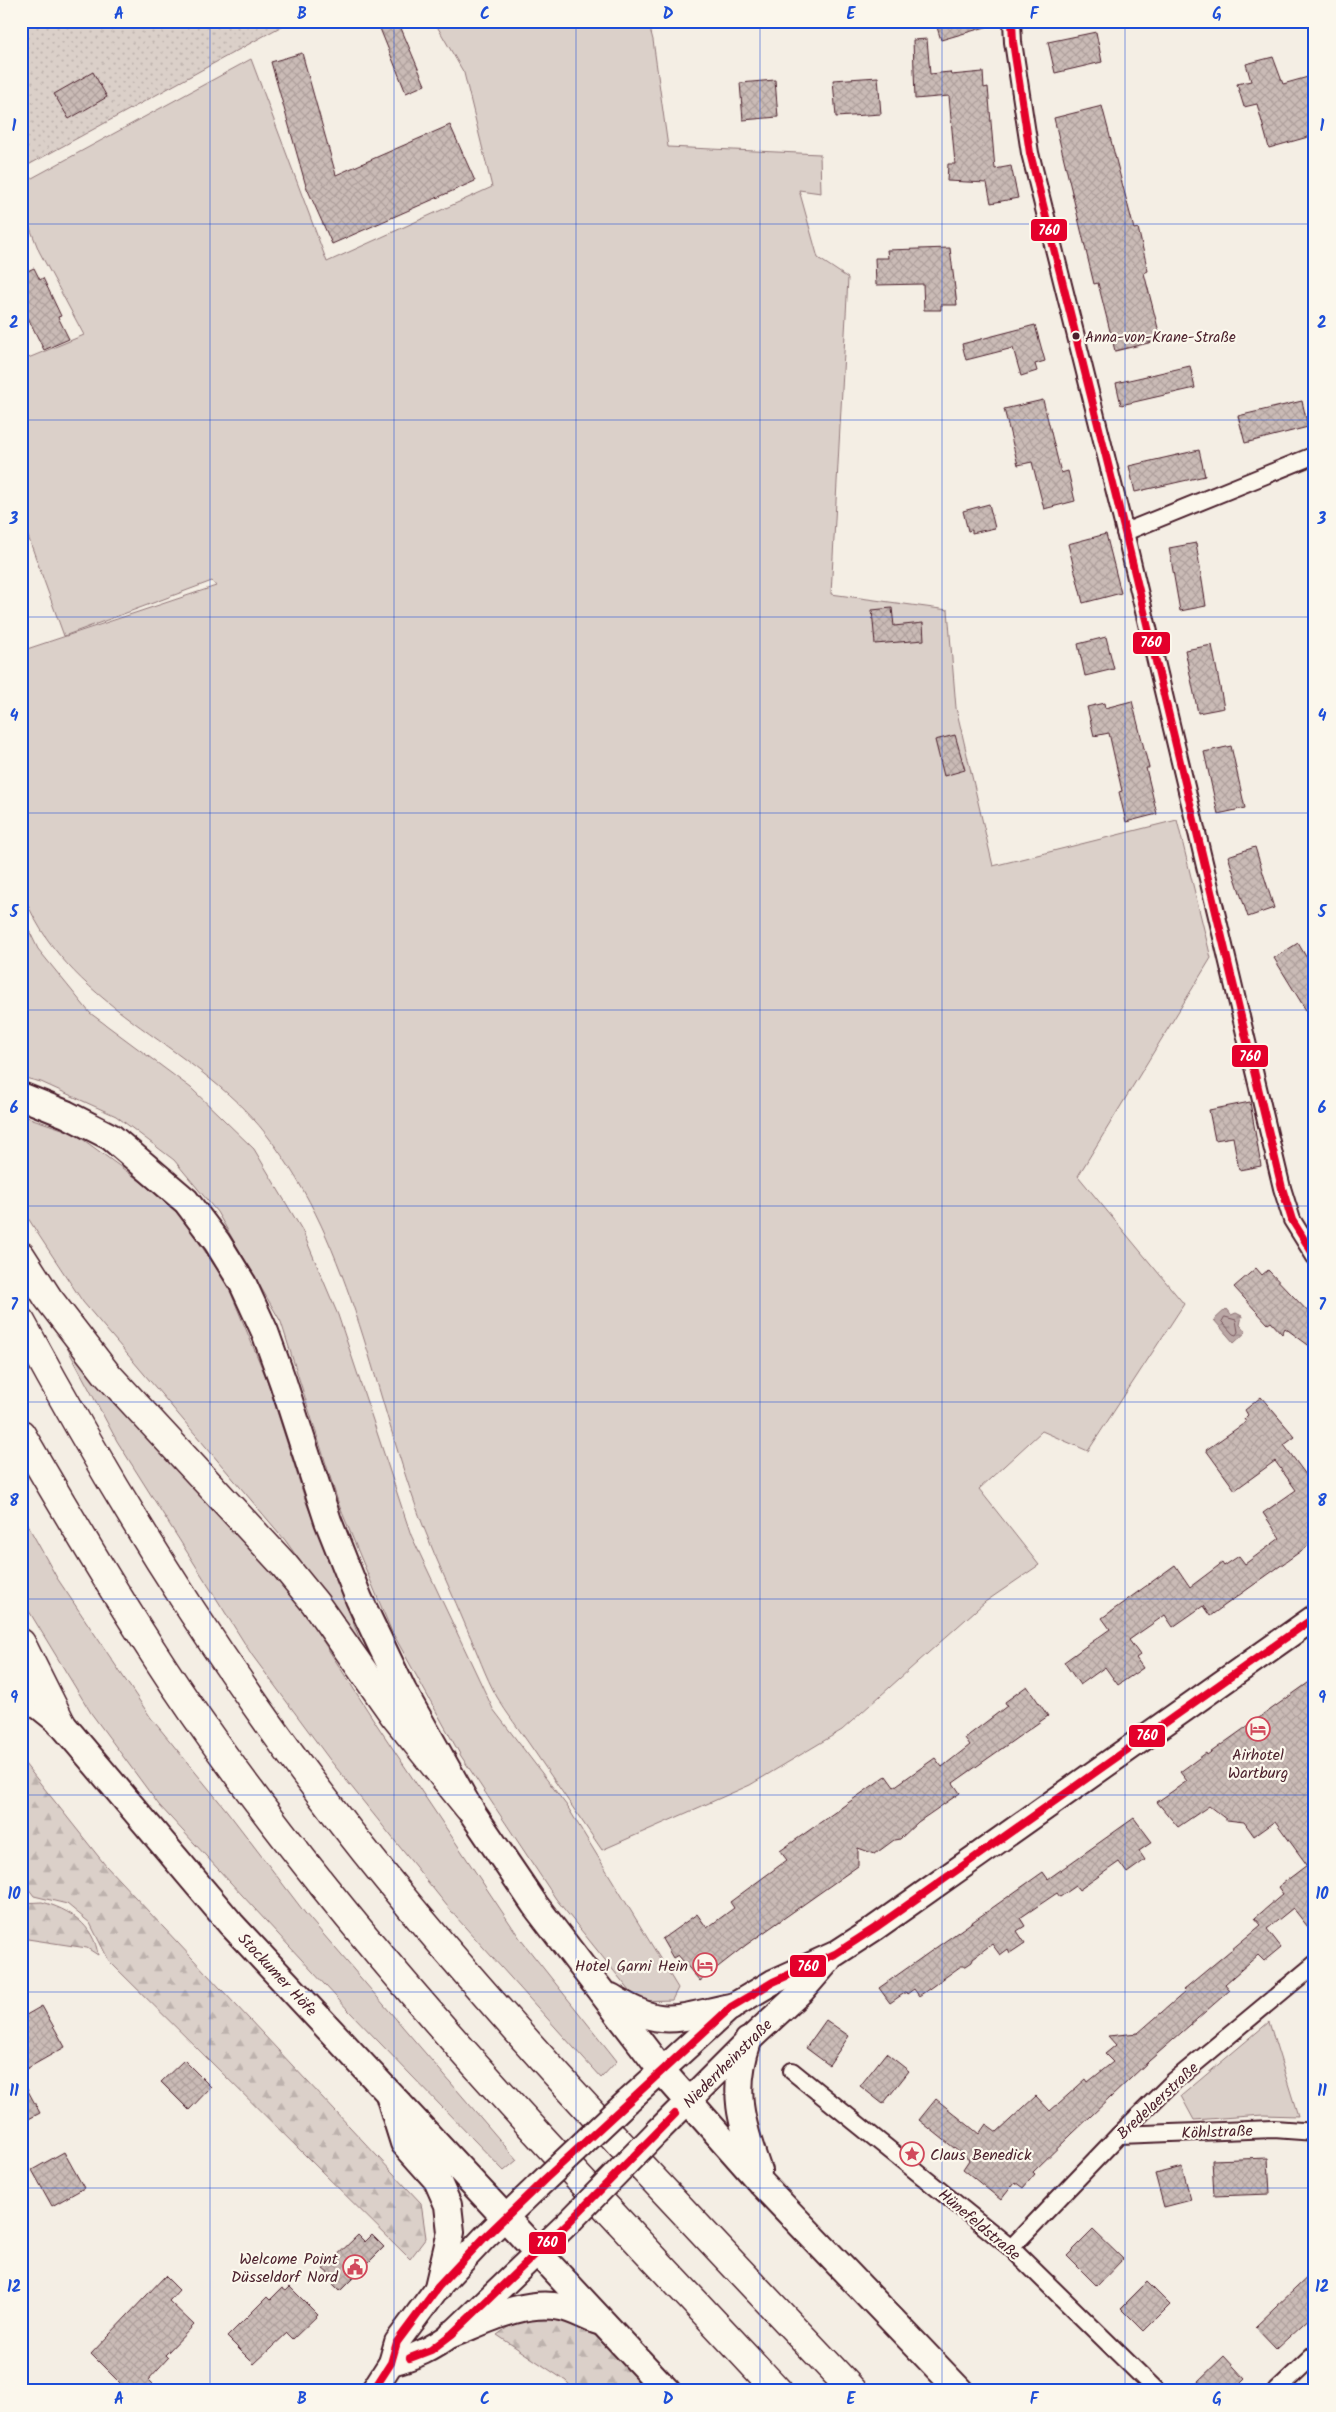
<svg xmlns="http://www.w3.org/2000/svg" width="1336" height="2412" font-family="Kalam,sans-serif">
  <defs>
    <pattern id="forest-firs" width="22" height="20" patternUnits="userSpaceOnUse" patternTransform="scale(1.25)"><rect width="22" height="20" fill="#dbd0c9"/><path d="M5 1l3.5 6h-7zM16 11l3.5 6h-7z" fill="#bdb2ad"/></pattern>
    <pattern id="garden-dots" width="8" height="8" patternUnits="userSpaceOnUse" patternTransform="scale(1.25)"><rect width="8" height="8" fill="#dbd0c9"/><path d="M2 2h.1M6 6h.1" fill="none" stroke="#bdb2ad" stroke-width="1.8" stroke-linecap="round"/></pattern>
    <pattern id="water-ripples" width="26" height="14" patternUnits="userSpaceOnUse" patternTransform="scale(1.25)"><rect width="26" height="14" fill="#baa7a5"/><path d="M2 4q2-2 4 0t4 0M15 11q2-2 4 0t4 0" fill="none" stroke="#998787"/></pattern>
    <pattern id="building-cross-hatch" width="8" height="8" patternUnits="userSpaceOnUse" patternTransform="scale(1.25)"><rect width="8" height="8" fill="#cabbb6"/><path d="M0 0l8 8M0 8l8-8" fill="none" stroke="#afa09d"/></pattern>
  </defs>
  <rect width="100%" height="100%" fill="#f4eee4"/>
  <filter id="ink" filterUnits="userSpaceOnUse"><feTurbulence type="fractalNoise" baseFrequency=".02" numOctaves="2"/><feDisplacementMap in="SourceGraphic" scale="10" xChannelSelector="R" yChannelSelector="G"/><feConvolveMatrix kernelMatrix="1 2 1 2 8 2 1 2 1" color-interpolation-filters="sRGB"/></filter>
  <g filter="url(#ink)">
    <!-- green -->
    <g fill="#dbd0c9" stroke="#92787a">
      <path d="M434 21H648L653 40 668 147 820 154 821 193 799 190 818 258 848 278 831 594 948 610 956 708 993 866 1177 820 1211 958 1078 1176 1184 1304 1088 1451 1042 1431 979 1489 1039 1565 985 1602 842 1730 750 1785 602 1850C578 1815 554 1780 530 1745 519 1729 507 1714 497 1697 485 1676 477 1651 467 1629 453 1595 437 1562 424 1528 373 1396 355 1248 266 1134 193 1041 63 1007 21 888V651L216 586 212 581 64 636 21 517V361L84 335 39 251 21 205V184L251 59 327 262 492 187 464 73Z"/>
      <path d="M21 914 38 949 90 1013 191 1088 254 1149 302 1230 338 1315 411 1535 493 1709 567 1806 678 1988 672 2000 638 2001 556 1899 461 1756 391 1630 339 1505 281 1322 217 1212 174 1160 116 1116 41 1082 21 1077Z"/>
      <path d="M21 1115 74 1133 140 1181 182 1217 228 1286 267 1380 306 1502 364 1650 285 1540 83 1302 40 1237 21 1207Z"/>
      <path d="M49 1314 234 1528 308 1618 377 1725 521 1940 617 2061 601 2078 456 1917 330 1760 252 1655 117 1441Z"/>
      <path d="M21 1513 57 1578 151 1718 227 1811 305 1913 517 2160 504 2171 349 2011 159 1805 91 1713 21 1598Z"/>
      <path d="M1269 2022 1298 2116 1263 2115 1194 2120 1181 2096Z"/>
    </g>
    <!-- forest -->
    <g fill="url(#forest-firs)" stroke="#92787a">
      <path d="M21 1759 106 1866 421 2203 426 2238 410 2259 109 1961 90 1923 67 1904 34 1896 21 1879Z"/>
      <path d="M42 1902C69 1909 94 1925 98 1955L87 1948 21 1938V1903Z"/>
      <path d="M533 2313 584 2324 649 2391H575L566 2381 497 2335 508 2327 531 2319Z"/>
    </g>
    <!-- garden -->
    <path fill="url(#garden-dots)" stroke="#92787a" d="M21 21H291L21 169Z"/>
    <!-- water -->
    <path fill="url(#water-ripples)" stroke="#8d7174" d="M1226 1309 1231 1315 1236 1313 1242 1316 1240 1325 1246 1332 1234 1343 1214 1320Z"/>
    <g fill="none" stroke-linecap="round" stroke-linejoin="round">
      <!-- shore -->
      <path stroke="#77555c" stroke-width="1" d="M1225 1317 1236 1320 1238 1332 1236 1335 1233 1334 1222 1322Z"/>
    </g>
    <!-- building -->
    <g fill="url(#building-cross-hatch)" stroke="#4a1f2b">
      <path d="M377 21H398L425 85 406 93Z"/>
      <path d="M935 21H989V26L941 40Z"/>
      <path d="M1096 32 1102 62 1055 73 1048 42Z"/>
      <path d="M927 39 930 74 950 72 951 75 983 72 984 88 988 87 995 169 1011 166 1018 198 991 203 987 183 947 181 948 164H955L949 96 915 99 913 40Z"/>
      <path d="M302 53 336 175 450 125 475 181 332 244 306 186 271 62Z"/>
      <path d="M1273 57 1283 84 1315 75V135L1269 148 1257 104 1244 107 1237 84 1251 81 1246 64Z"/>
      <path d="M93 72 107 97 69 119 54 94Z"/>
      <path d="M878 77 881 114 836 117 833 80Z"/>
      <path d="M775 80 778 117 743 120 740 83Z"/>
      <path d="M1102 106 1134 229 1138 228 1148 271 1144 273 1161 340 1115 351 1098 283 1094 284 1054 118Z"/>
      <path d="M950 248 957 305H941V310H924L923 284 876 285 875 258H888L887 250Z"/>
      <path d="M34 268 40 280 43 278 61 316 58 317 69 339 44 350 21 304V274Z"/>
      <path d="M1035 325 1045 361 1035 364 1037 371 1021 376 1013 348 966 360 962 344Z"/>
      <path d="M1190 366 1195 388 1121 405 1116 383Z"/>
      <path d="M1043 400 1061 473 1068 471 1075 501 1044 509 1032 462 1018 465 1004 409Z"/>
      <path d="M1302 401 1308 427 1245 443 1238 416Z"/>
      <path d="M1199 450 1205 476 1135 492 1129 466Z"/>
      <path d="M989 504 995 528 972 533V530L968 531 963 511Z"/>
      <path d="M1106 534 1121 593 1083 603 1068 544Z"/>
      <path d="M1196 543 1206 606 1180 611 1169 548Z"/>
      <path d="M892 608 894 626 923 623 924 640 875 644 872 610Z"/>
      <path d="M1106 637 1114 669 1085 676 1078 644Z"/>
      <path d="M1212 645 1224 708 1198 713 1185 650Z"/>
      <path d="M1132 701 1149 768H1146L1157 814 1126 822 1119 792 1122 791 1109 733 1094 736 1087 707 1104 703 1105 708Z"/>
      <path d="M955 735 965 770 944 776 935 740Z"/>
      <path d="M1231 746 1245 808 1218 814 1204 752Z"/>
      <path d="M1255 847 1274 908 1248 917 1228 856Z"/>
      <path d="M1298 943 1315 972V1025L1274 958Z"/>
      <path d="M1250 1102 1261 1166 1239 1170 1233 1137 1215 1140 1209 1110Z"/>
      <path d="M1256 1268 1262 1275 1268 1270 1315 1319V1350L1285 1328 1282 1334 1271 1322 1268 1324 1234 1287Z"/>
      <path d="M1261 1397 1295 1437 1284 1445 1315 1487V1494L1308 1499 1315 1509V1541L1210 1616 1203 1606 1173 1627 1165 1615 1129 1640 1140 1655 1136 1658 1143 1668 1118 1685 1105 1667 1080 1685 1064 1662 1110 1629 1102 1618 1175 1565 1190 1587 1222 1563 1224 1566 1239 1556 1245 1564 1280 1538 1263 1513 1296 1490 1275 1461 1235 1490 1206 1450 1246 1422 1244 1419 1248 1415 1245 1410Z"/>
      <path d="M1315 1678V1936L1293 1908 1267 1929 1281 1947 1264 1961 1258 1955 1225 1984 1230 1990 1149 2061 1072 2134 1033 2172 1035 2174 1023 2188 1015 2182 1001 2200 963 2169 969 2160 919 2120 936 2099 979 2134 986 2124 997 2132 1036 2096 1050 2111 1086 2079 1088 2082 1113 2062 1105 2054 1116 2045 1108 2036 1138 2033 1185 1992 1183 1990 1261 1925 1255 1918 1283 1894 1278 1887 1307 1865 1275 1821 1254 1836 1244 1822 1227 1820 1209 1806 1178 1827 1157 1802 1187 1781 1180 1772 1206 1753 1207 1755Z"/>
      <path d="M1027 1686 1048 1716 953 1783 960 1793 918 1822 900 1839 894 1840 875 1854 858 1848V1866L746 1945 700 1981 678 1955 673 1958 662 1939 697 1914 707 1928 734 1908 730 1902 787 1860 780 1851 886 1776 894 1787 935 1758 942 1767 970 1745 965 1738 1007 1706 1005 1702Z"/>
      <path d="M1134 1818 1152 1842 1139 1851 1145 1860 1127 1873 1119 1862 1079 1890 1076 1886 1060 1897 1057 1893 1020 1918 1025 1926 1017 1931 1025 1943 1010 1953 1008 1949 1000 1955 992 1944 973 1958 972 1962 966 1966H961L919 1996 914 1989 907 1994 906 1992 890 2003 879 1988 1043 1872 1048 1879Z"/>
      <path d="M42 2006 65 2047 21 2072V2018Z"/>
      <path d="M826 2020 849 2036 829 2065 806 2048Z"/>
      <path d="M886 2053 909 2071 883 2104 860 2086Z"/>
      <path d="M184 2060 211 2087 189 2110 161 2082Z"/>
      <path d="M21 2078 40 2113 21 2123Z"/>
      <path d="M64 2152 84 2188 52 2206 32 2170Z"/>
      <path d="M1268 2158 1270 2194 1214 2196 1212 2160Z"/>
      <path d="M1182 2167 1191 2200 1164 2207 1155 2174Z"/>
      <path d="M1093 2230 1123 2259 1097 2286 1067 2256Z"/>
      <path d="M358 2235 365 2242 372 2235 384 2247 340 2291 326 2277 329 2274 323 2269Z"/>
      <path d="M1315 2270V2313L1276 2349 1255 2327Z"/>
      <path d="M165 2276 179 2290 169 2301 194 2325 165 2355 168 2358 148 2380 159 2391H128L91 2354Z"/>
      <path d="M1147 2282 1170 2305 1144 2331 1121 2308Z"/>
      <path d="M290 2287 318 2315 293 2339 287 2333 254 2364 227 2337 267 2297 270 2300 282 2288 286 2291Z"/>
      <path d="M1224 2356 1245 2379 1233 2391H1204L1197 2382Z"/>
    </g>
    <g fill="none" stroke-linecap="round" stroke-linejoin="round">
      <!-- street casing -->
      <g stroke="#4a1f2b" stroke-width="20">
        <g id="street">
          <path d="M1012 21 1013 42 1030 153 1125 532 1282 1188 1292 1220 1315 1257"/>
          <path d="M1125 532 1315 455"/>
          <path d="M792 2071 1011 2248 1157 2391"/>
          <path d="M1119 2135 1274 2129 1315 2132"/>
          <path d="M1011 2248 1119 2135 1174 2081 1315 1964"/>
          <path d="M1276 2391 1315 2354"/>
        </g>
      </g>
      <!-- secondary casing -->
      <g stroke="#4a1f2b" stroke-width="28">
        <g id="secondary">
          <path d="M628 2101 731 2007 773 1982 835 1954 875 1928 1315 1617"/>
          <path d="M657 2132 748 2041 802 1991 829 1960"/>
          <path d="M391 2363C415 2357 432 2349 452 2334L570 2221"/>
          <path d="M373 2391 391 2363 397 2342 438 2287 485 2237 538 2186"/>
        </g>
      </g>
      <!-- primary casing -->
      <g stroke="#4a1f2b" stroke-width="30">
        <g id="primary">
          <path d="M21 1096 66 1114 111 1137 186 1201 217 1242 243 1284 265 1332 283 1382 328 1521 359 1599 403 1691 469 1808 535 1905 662 2071 762 2184 960 2391"/>
          <path d="M21 1691 61 1723 231 1924 667 2391"/>
          <path d="M611 1997C662 2030 676 2018 731 2007"/>
          <path d="M748 2041C731 2090 741 2123 758 2171"/>
          <path d="M390 2098 404 2143 437 2180 448 2205 451 2232 438 2287"/>
          <path d="M452 2334C487 2320 523 2300 561 2307 573 2309 586 2317 598 2321"/>
        </g>
      </g>
      <!-- highway casing -->
      <g stroke="#4a1f2b" stroke-width="31">
        <g id="highway">
          <path d="M21 1256 48 1298 106 1373 284 1565 315 1603 394 1715 469 1808"/>
          <path d="M21 1322C128 1520 245 1705 388 1880 533 2057 696 2224 853 2391"/>
          <path d="M21 1434C64 1508 108 1583 155 1655 207 1736 265 1813 325 1888 466 2064 625 2226 778 2391"/>
          <path d="M21 1643 61 1723"/>
        </g>
      </g>
      <!-- street -->
      <use href="#street" stroke="#fbf7ec" stroke-width="16"/>
      <!-- secondary -->
      <use href="#secondary" stroke="#fbf7ec" stroke-width="24"/>
      <!-- primary -->
      <use href="#primary" stroke="#fbf7ec" stroke-width="26"/>
      <!-- highway -->
      <use href="#highway" stroke="#fbf7ec" stroke-width="28"/>
      <!-- secondary-bridge casing -->
      <g stroke="#4a1f2b" stroke-width="28" stroke-linecap="butt">
        <g id="secondary-bridge">
          <path d="M538 2186 628 2101"/>
          <path d="M570 2221 657 2132"/>
        </g>
      </g>
      <!-- secondary-bridge -->
      <use href="#secondary-bridge" stroke="#fbf7ec" stroke-width="24"/>
      <!-- bus-1 casing -->
      <g stroke="#fbf7ec" stroke-width="11">
        <g id="bus-1">
          <path d="M1012 21 1013 42 1030 153 1125 532 1282 1188 1292 1220 1315 1257"/>
          <path d="M410 2358 431 2350 452 2334 570 2221 675 2114"/>
          <path d="M373 2391 391 2363 397 2342 438 2287 485 2237 545 2179 731 2007 773 1982 835 1954 875 1928 1315 1617"/>
        </g>
      </g>
      <!-- bus-1 -->
      <use href="#bus-1" stroke="#e4002b" stroke-width="8"/>
    </g>
  </g>
  <!-- grid -->
  <path fill="none" stroke="#1d4ed8" stroke-width="1" stroke-opacity="0.55" d="M210 21V2391M394 21V2391M576 21V2391M760 21V2391M942 21V2391M1125 21V2391M21 224H1315M21 420H1315M21 617H1315M21 813H1315M21 1010H1315M21 1206H1315M21 1402H1315M21 1599H1315M21 1795H1315M21 1992H1315M21 2188H1315"/>
  <!-- icons -->
  <defs>
    <g id="hotel-ring" transform="scale(1.25)"><circle r="9.5" fill="#fbf7ec" stroke="#d1495b" stroke-width="1.5"/><path d="M-6-4.5h1.5V1H6V5H4.5V3h-9V5H-6ZM-4 0a1.8 1.8 0 1 1 3.6 0ZM.5 0V-2.5h3Q6-2.5 6 0Z" fill="#d1495b"/></g>
    <g id="sight-ring" transform="scale(1.25)"><circle r="9.5" fill="#fbf7ec" stroke="#d1495b" stroke-width="1.5"/><path d="M0-6L1.8-2.2L6-1.7L2.9 1.2L3.7 5.4L0 3.3L-3.7 5.4L-2.9 1.2L-6-1.7L-1.8-2.2Z" fill="#d1495b"/></g>
    <g id="civic-ring" transform="scale(1.25)"><circle r="9.5" fill="#fbf7ec" stroke="#d1495b" stroke-width="1.5"/><path d="M-.6-6.5H3V-4.5H.6V-3L4-1V1h2V6H-6V1h2V-1L-.6-3ZM-1.2 2.5V6h2.4V2.5Z" fill="#d1495b"/></g>
  </defs>
  <g fill-rule="evenodd">
    <use href="#hotel-ring" x="1258" y="1729"/>
    <use href="#hotel-ring" x="705" y="1965"/>
    <use href="#sight-ring" x="912" y="2154"/>
    <use href="#civic-ring" x="355" y="2267"/>
  </g>
  <!-- markers -->
  <circle fill="#4a1f2b" stroke="#fbf7ec" stroke-width="2" cx="1076" cy="336" r="4.5"/>
  <g text-anchor="middle" stroke-width="4.5" stroke-linejoin="round" paint-order="stroke">
    <!-- bus labels -->
    <g font-size="15" fill="#4a1f2b" stroke="#fbf7ec" text-anchor="start">
      <text x="1085" y="342">Anna-von-Krane-Straße</text>
    </g>
    <!-- poi labels -->
    <g font-size="16" fill="#4a1f2b" stroke="#fbf7ec" text-anchor="end">
      <text x="1258" y="1760" text-anchor="middle">Airhotel<tspan x="1258" dy="18">Wartburg</tspan></text>
      <text x="688" y="1971">Hotel Garni Hein</text>
      <text x="930" y="2160" text-anchor="start">Claus Benedick</text>
      <text x="338" y="2264">Welcome Point<tspan x="338" dy="18">Düsseldorf Nord</tspan></text>
    </g>
    <!-- street labels -->
    <g font-size="16" fill="#4a1f2b" stroke="#fbf7ec">
      <text transform="translate(278 1974) rotate(47)" y="6">Stockumer Höfe</text>
      <text transform="translate(727 2063) rotate(-45)" y="6">Niederrheinstraße</text>
      <text transform="translate(1157 2100) rotate(-43)" y="6">Bredelaerstraße</text>
      <text transform="translate(1217 2131) rotate(-2)" y="6">Köhlstraße</text>
      <text transform="translate(980 2224) rotate(40)" y="6">Hünefeldstraße</text>
    </g>
  </g>
  <g stroke="#fbf7ec" stroke-width="2">
    <rect x="1030" y="218" width="38" height="24" rx="5" fill="#e4002b"/>
    <rect x="1132" y="631" width="39" height="24" rx="5" fill="#e4002b"/>
    <rect x="1231" y="1044" width="38" height="24" rx="5" fill="#e4002b"/>
    <rect x="1128" y="1724" width="38" height="24" rx="5" fill="#e4002b"/>
    <rect x="789" y="1954" width="38" height="24" rx="5" fill="#e4002b"/>
    <rect x="528" y="2231" width="39" height="24" rx="5" fill="#e4002b"/>
  </g>
  <g font-size="14" text-anchor="middle" font-weight="bold" fill="#fff">
    <text x="1049" y="235">760</text>
    <text x="1151" y="647">760</text>
    <text x="1250" y="1061">760</text>
    <text x="1147" y="1740">760</text>
    <text x="808" y="1971">760</text>
    <text x="547" y="2247">760</text>
  </g>
  <!-- margin -->
  <rect width="1336" height="2412" fill="none" stroke="#fbf7ec" stroke-width="55"/>
  <rect x="28" y="28" width="1280" height="2356" fill="none" stroke="#1d4ed8" stroke-width="2"/>
  <g font-size="16" text-anchor="middle" font-weight="bold" fill="#1d4ed8">
    <text x="119" y="19">A</text>
    <text x="302" y="19">B</text>
    <text x="485" y="19">C</text>
    <text x="668" y="19">D</text>
    <text x="851" y="19">E</text>
    <text x="1034" y="19">F</text>
    <text x="1217" y="19">G</text>
    <text x="14" y="131">1</text>
    <text x="1322" y="131">1</text>
    <text x="14" y="328">2</text>
    <text x="1322" y="328">2</text>
    <text x="14" y="524">3</text>
    <text x="1322" y="524">3</text>
    <text x="14" y="721">4</text>
    <text x="1322" y="721">4</text>
    <text x="14" y="917">5</text>
    <text x="1322" y="917">5</text>
    <text x="14" y="1113">6</text>
    <text x="1322" y="1113">6</text>
    <text x="14" y="1310">7</text>
    <text x="1322" y="1310">7</text>
    <text x="14" y="1506">8</text>
    <text x="1322" y="1506">8</text>
    <text x="14" y="1703">9</text>
    <text x="1322" y="1703">9</text>
    <text x="14" y="1899">10</text>
    <text x="1322" y="1899">10</text>
    <text x="14" y="2096">11</text>
    <text x="1322" y="2096">11</text>
    <text x="14" y="2292">12</text>
    <text x="1322" y="2292">12</text>
    <text x="119" y="2404">A</text>
    <text x="302" y="2404">B</text>
    <text x="485" y="2404">C</text>
    <text x="668" y="2404">D</text>
    <text x="851" y="2404">E</text>
    <text x="1034" y="2404">F</text>
    <text x="1217" y="2404">G</text>
  </g>
</svg>
